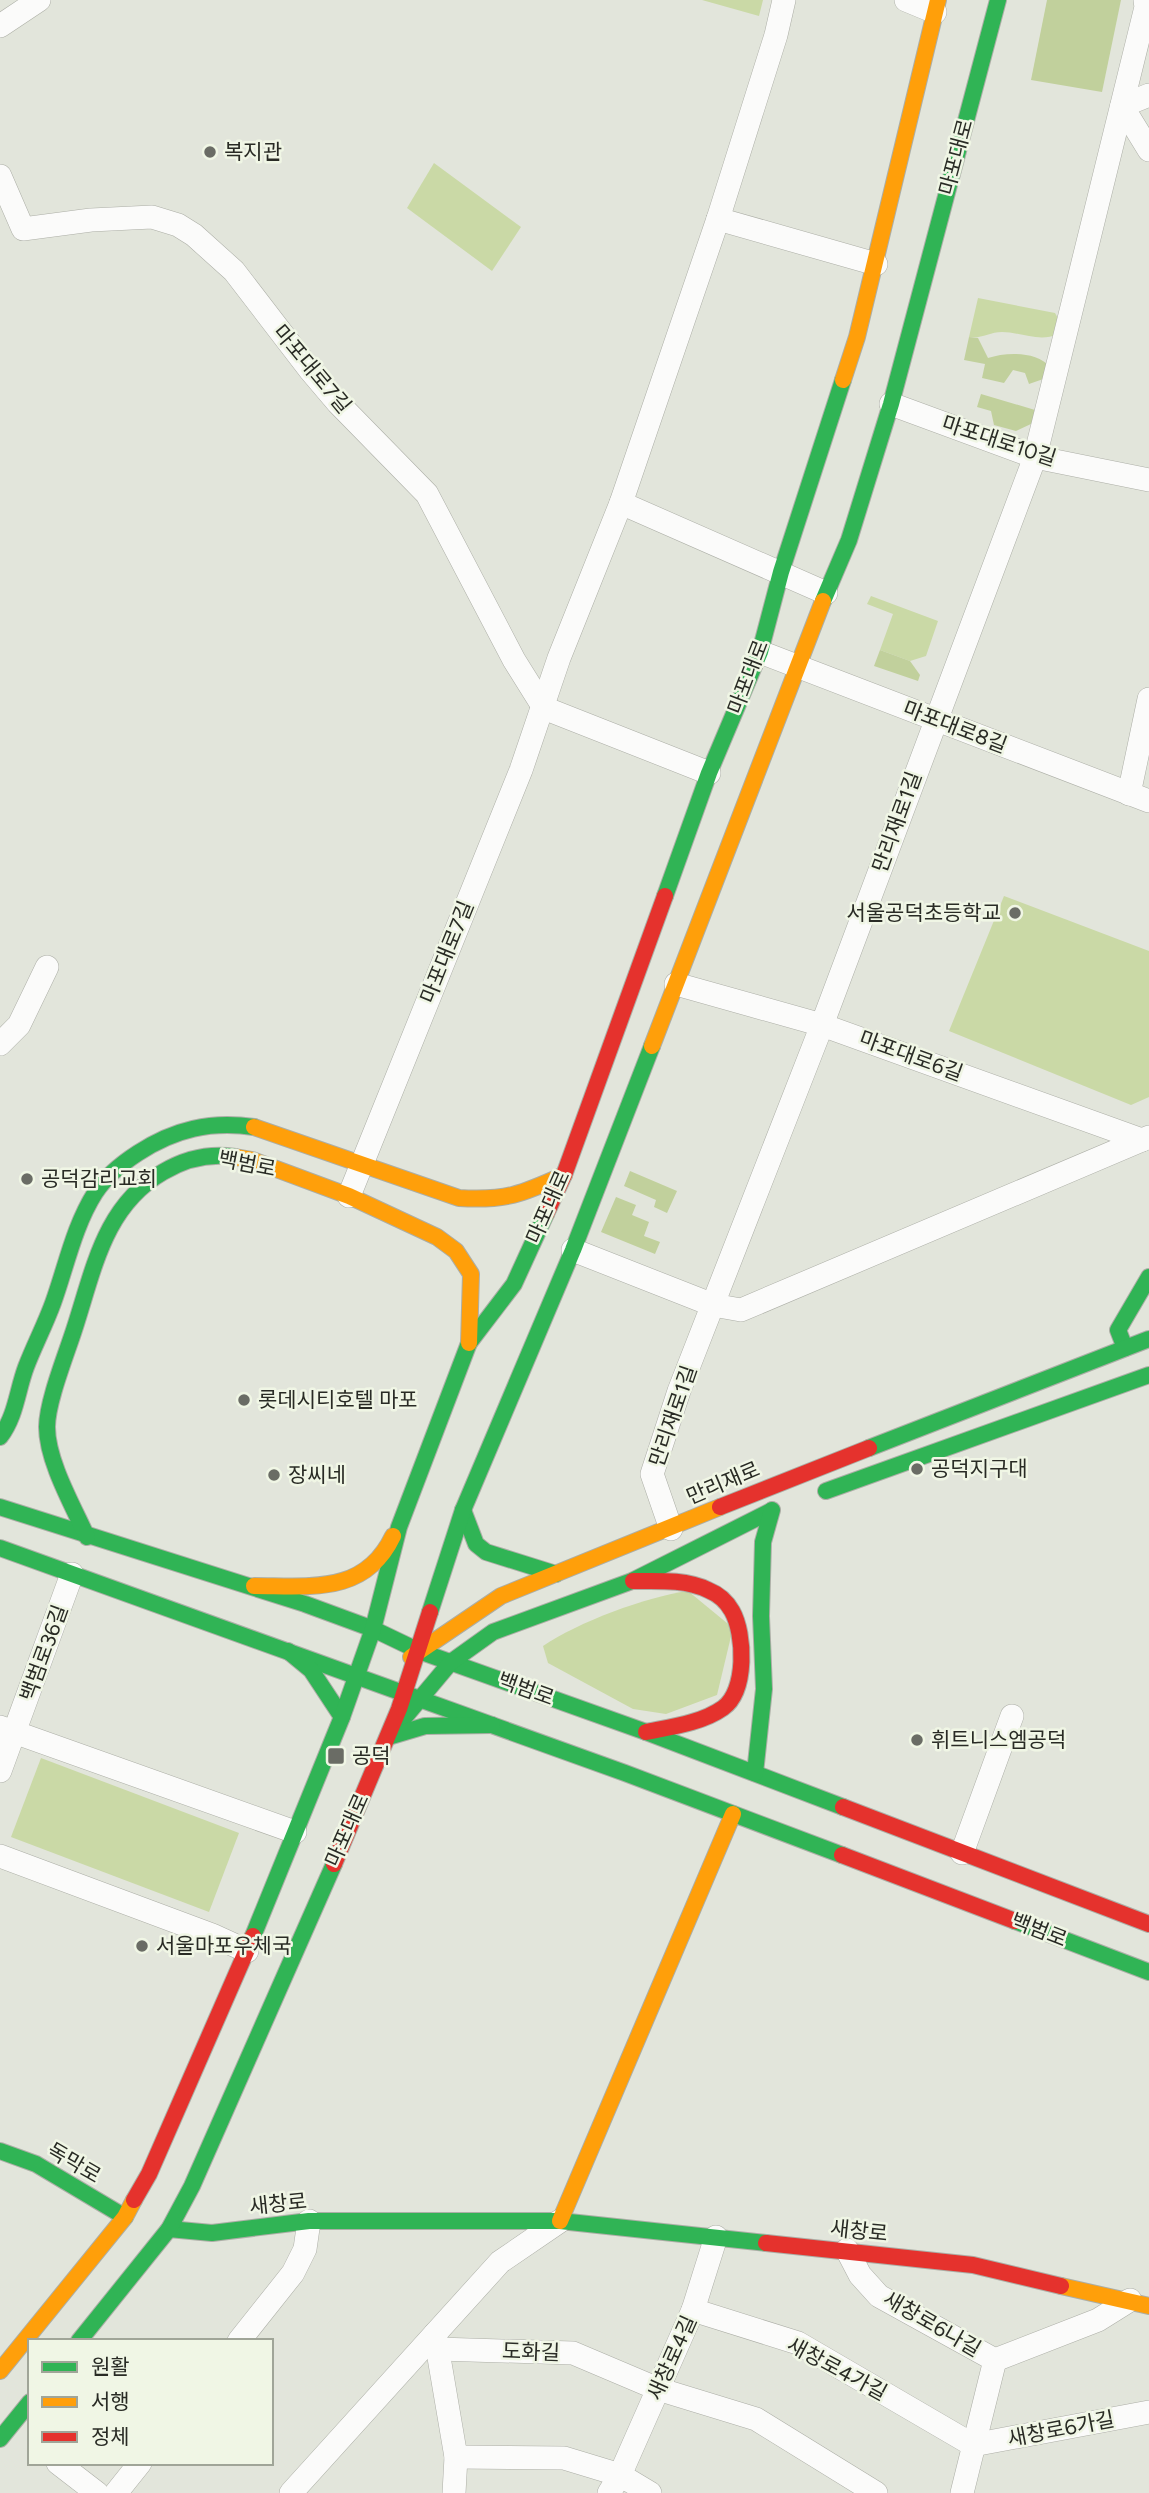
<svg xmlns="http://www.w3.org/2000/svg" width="1149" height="2493" font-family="Figtree,'Noto Sans KR',sans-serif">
  <rect width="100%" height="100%" fill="#e2e5db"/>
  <!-- green -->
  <g fill="#cad9a6">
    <path d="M702 0H763L759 16Z"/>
    <path d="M434 163 521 227 492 271 407 208Z"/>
    <path d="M978 298 1055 313 1060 322 1057 334C1041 343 1020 332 1002 332 990 332 981 339 969 337Z"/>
    <path d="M871 596 938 621 926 656 910 661 880 650 893 614 867 604Z"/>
    <path d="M1004 896 1149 951V1097L1131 1105 949 1031Z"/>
    <path d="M688 1591 733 1628 717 1695 666 1714 633 1709 548 1663 543 1646C578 1622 646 1597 688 1591Z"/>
    <path d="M41 1758 239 1833 209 1912 11 1837Z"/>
  </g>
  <!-- forest -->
  <g fill="#c1d09c">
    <path d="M1047 0H1121L1102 92 1031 80Z"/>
    <path d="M969 337 978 338 988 358C1006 352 1037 351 1050 367L1049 377 1029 384 1025 373 1013 370 1004 383 982 378 985 364 964 360Z"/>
    <path d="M981 394 1035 410 1033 423 1016 431 994 425 991 411 977 407Z"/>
    <path d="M880 650 910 661 920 675 918 681 874 666Z"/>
    <path d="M630 1171 677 1191 667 1213 654 1207 656 1200 624 1186Z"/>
    <path d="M616 1197 636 1205 632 1215 649 1222 644 1236 660 1242 655 1254 601 1232Z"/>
  </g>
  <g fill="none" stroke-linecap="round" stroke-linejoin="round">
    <!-- street casing -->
    <g stroke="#acaea6" stroke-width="24">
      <g id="street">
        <path d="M906 0 935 12"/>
        <path d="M0 26 39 0"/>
        <path d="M1122 106 1149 150"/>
        <path d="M1122 106 1149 95"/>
        <path d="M0 176 23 229 91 220 152 217 178 225 194 235 234 271 310 370 338 403 427 494 514 660 544 708 709 773"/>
        <path d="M718 219 876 264"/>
        <path d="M891 404 1035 457 1149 480"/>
        <path d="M621 503 826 593"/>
        <path d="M760 652 1149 801"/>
        <path d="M1129 794 1149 699"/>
        <path d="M676 984 822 1025 1142 1140"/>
        <path d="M0 1044 19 1025 47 967"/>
        <path d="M349 1196 521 770 559 658 621 503 718 219 776 35 784 0"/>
        <path d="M573 1250 713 1305 741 1310 1149 1137"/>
        <path d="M671 1529 652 1474 679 1391 822 1025 1035 457 1146 7 1145 0"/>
        <path d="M0 1727 295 1832"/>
        <path d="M0 1771 72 1574"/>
        <path d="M962 1853 1012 1716"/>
        <path d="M0 1856 212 1935 247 1951"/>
        <path d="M847 2250 860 2275 879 2296 995 2360 962 2493"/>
        <path d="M693 2310 798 2343 973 2445 1149 2412"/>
        <path d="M435 2334 456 2457 454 2493"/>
        <path d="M239 2341 293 2273 305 2249 309 2221"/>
        <path d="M438 2349 573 2353 658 2389 756 2419 876 2493"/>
        <path d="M995 2360 1098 2320 1130 2300"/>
        <path d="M456 2457 564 2458 620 2475 650 2493"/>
        <path d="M58 2463 97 2493"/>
        <path d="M116 2493 140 2463"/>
        <path d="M291 2493 500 2262 560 2221"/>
        <path d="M609 2493 620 2475 693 2310 716 2237"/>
      </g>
    </g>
    <!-- fast casing -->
    <g stroke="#acaea6" stroke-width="18">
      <g id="fast">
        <path d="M823 601 849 540 891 404 998 0"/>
        <path d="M665 896 709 773 760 652 781 572 843 380"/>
        <path d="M1125 1348 1118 1330 1149 1277"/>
        <path d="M0 1437C16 1416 17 1391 26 1367 34 1346 45 1325 53 1303 66 1267 74 1226 95 1193 106 1176 121 1164 138 1153 175 1129 210 1121 254 1127"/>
        <path d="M869 1448 1149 1339"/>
        <path d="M826 1491 1149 1375"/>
        <path d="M0 1507 305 1604 373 1629 419 1651 646 1732 843 1807"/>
        <path d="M463 1510 476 1544 486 1552 556 1574"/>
        <path d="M87 1537C73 1506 47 1461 47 1427 47 1402 66 1355 74 1330 94 1269 104 1206 163 1172 185 1159 209 1153 235 1157"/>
        <path d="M0 1548 625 1773 842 1855"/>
        <path d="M430 1612 463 1510 573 1250 652 1046"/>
        <path d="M288 1651 311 1670 342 1717"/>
        <path d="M404 1718 451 1662 493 1632 632 1581 771 1511"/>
        <path d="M388 1737 425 1726 492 1725"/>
        <path d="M755 1773 764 1689 761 1616 763 1542 772 1510"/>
        <path d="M1015 1921 1149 1972"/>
        <path d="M253 1936 342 1717 373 1629 399 1527 469 1343 514 1284 546 1214"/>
        <path d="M0 2151 36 2164 125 2217"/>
        <path d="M169 2229 212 2233 309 2221H560L766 2243"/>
        <path d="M79 2341 169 2229 192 2186 334 1864"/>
        <path d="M0 2439 30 2402"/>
      </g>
    </g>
    <!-- slow casing -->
    <g stroke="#acaea6" stroke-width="18">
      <g id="slow">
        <path d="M843 380 857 337 938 0"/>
        <path d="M652 1046 823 601"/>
        <path d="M254 1127 459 1198C506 1201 522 1194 564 1175"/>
        <path d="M235 1157 252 1160 349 1196 437 1237 456 1251 471 1274 469 1343"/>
        <path d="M254 1586C310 1586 365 1595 393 1536"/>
        <path d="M411 1657 501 1596 720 1507"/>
        <path d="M560 2221 733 1814"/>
        <path d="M1061 2286 1149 2306"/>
        <path d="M0 2371 125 2217 134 2200"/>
      </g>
    </g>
    <!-- jam casing -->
    <g stroke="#acaea6" stroke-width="18">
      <g id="jam">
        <path d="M546 1214 564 1175 665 896"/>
        <path d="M720 1507 869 1448"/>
        <path d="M633 1581C657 1581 685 1579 708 1590 718 1594 727 1602 732 1611 745 1634 747 1691 723 1708 702 1723 671 1727 646 1732"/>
        <path d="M843 1807 1149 1924"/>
        <path d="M842 1855 1015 1921"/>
        <path d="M334 1864 399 1709 430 1612"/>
        <path d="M134 2200 149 2174 253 1936"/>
        <path d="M766 2243 973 2265 1061 2286"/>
      </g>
    </g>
    <!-- street -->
    <use href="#street" stroke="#fbfbfa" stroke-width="23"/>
    <!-- fast -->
    <use href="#fast" stroke="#30b455" stroke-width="16"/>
    <!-- slow -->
    <use href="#slow" stroke="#ff9f0a" stroke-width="16"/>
    <!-- jam -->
    <use href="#jam" stroke="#e5322d" stroke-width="16"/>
  </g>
  <!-- markers -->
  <g fill="#6a6c65" stroke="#f0f6e5" stroke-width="2.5">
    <circle cx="210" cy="152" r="7"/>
    <circle cx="1015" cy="913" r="7"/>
    <circle cx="27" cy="1179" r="7"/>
    <circle cx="244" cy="1400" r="7"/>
    <circle cx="917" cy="1469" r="7"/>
    <circle cx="274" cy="1475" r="7"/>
    <circle cx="917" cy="1740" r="7"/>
    <rect x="327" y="1747" width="18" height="18" rx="3.5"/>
    <circle cx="142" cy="1946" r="7"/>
  </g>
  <g text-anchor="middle" stroke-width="5" stroke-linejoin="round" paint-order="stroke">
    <!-- poi labels -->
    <g font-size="21" fill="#292b25" stroke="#f0f6e5" text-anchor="start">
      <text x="224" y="159">복지관</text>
      <text x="1001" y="920" text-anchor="end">서울공덕초등학교</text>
      <text x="41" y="1186">공덕감리교회</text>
      <text x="258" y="1407">롯데시티호텔 마포</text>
      <text x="931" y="1476">공덕지구대</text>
      <text x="288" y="1482">장씨네</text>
      <text x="931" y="1747">휘트니스엠공덕</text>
      <text x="352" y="1763">공덕</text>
      <text x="156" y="1953">서울마포우체국</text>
    </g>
    <!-- street labels -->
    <g font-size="21" fill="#292b25" stroke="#f0f6e5">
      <text transform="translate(956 157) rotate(-75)" y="7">마포대로</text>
      <text transform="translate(312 369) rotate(50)" y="7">마포대로7길</text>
      <text transform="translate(999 441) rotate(18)" y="7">마포대로10길</text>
      <text transform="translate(748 677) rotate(-69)" y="7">마포대로</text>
      <text transform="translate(955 727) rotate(21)" y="7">마포대로8길</text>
      <text transform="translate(897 822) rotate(-70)" y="7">만리재로1길</text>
      <text transform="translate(447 952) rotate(-68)" y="7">마포대로7길</text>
      <text transform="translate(911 1056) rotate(20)" y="7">마포대로6길</text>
      <text transform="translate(247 1164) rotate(11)" y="7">백범로</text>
      <text transform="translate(548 1207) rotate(-66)" y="7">마포대로</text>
      <text transform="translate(673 1416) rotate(-71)" y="7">만리재로1길</text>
      <text transform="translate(723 1483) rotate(-23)" y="7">만리재로</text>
      <text transform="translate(44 1653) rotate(-70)" y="7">백범로36길</text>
      <text transform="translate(526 1689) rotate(20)" y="7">백범로</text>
      <text transform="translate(347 1830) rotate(-66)" y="7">마포대로</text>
      <text transform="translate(1039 1930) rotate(21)" y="7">백범로</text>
      <text transform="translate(74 2163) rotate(30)" y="7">독막로</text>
      <text transform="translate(278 2204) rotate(-6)" y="7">새창로</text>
      <text transform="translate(859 2231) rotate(6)" y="7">새창로</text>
      <text transform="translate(932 2324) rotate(30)" y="7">새창로6나길</text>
      <text transform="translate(531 2352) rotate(2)" y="7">도화길</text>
      <text transform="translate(672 2358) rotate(-66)" y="7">새창로4길</text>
      <text transform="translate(837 2369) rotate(28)" y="7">새창로4가길</text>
      <text transform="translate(1061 2429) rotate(-11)" y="7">새창로6가길</text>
    </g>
  </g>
  <!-- legend -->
  <rect x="28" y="2339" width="245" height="126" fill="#f0f6e5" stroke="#a0a598" stroke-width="2"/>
  <rect x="42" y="2362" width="35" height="10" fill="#30b455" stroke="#a0a598" stroke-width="2"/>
  <text x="91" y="2374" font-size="21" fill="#292b25">원활</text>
  <rect x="42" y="2397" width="35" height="10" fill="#ff9f0a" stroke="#a0a598" stroke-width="2"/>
  <text x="91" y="2409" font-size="21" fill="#292b25">서행</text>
  <rect x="42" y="2432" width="35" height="10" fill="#e5322d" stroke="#a0a598" stroke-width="2"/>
  <text x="91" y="2444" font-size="21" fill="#292b25">정체</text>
</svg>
